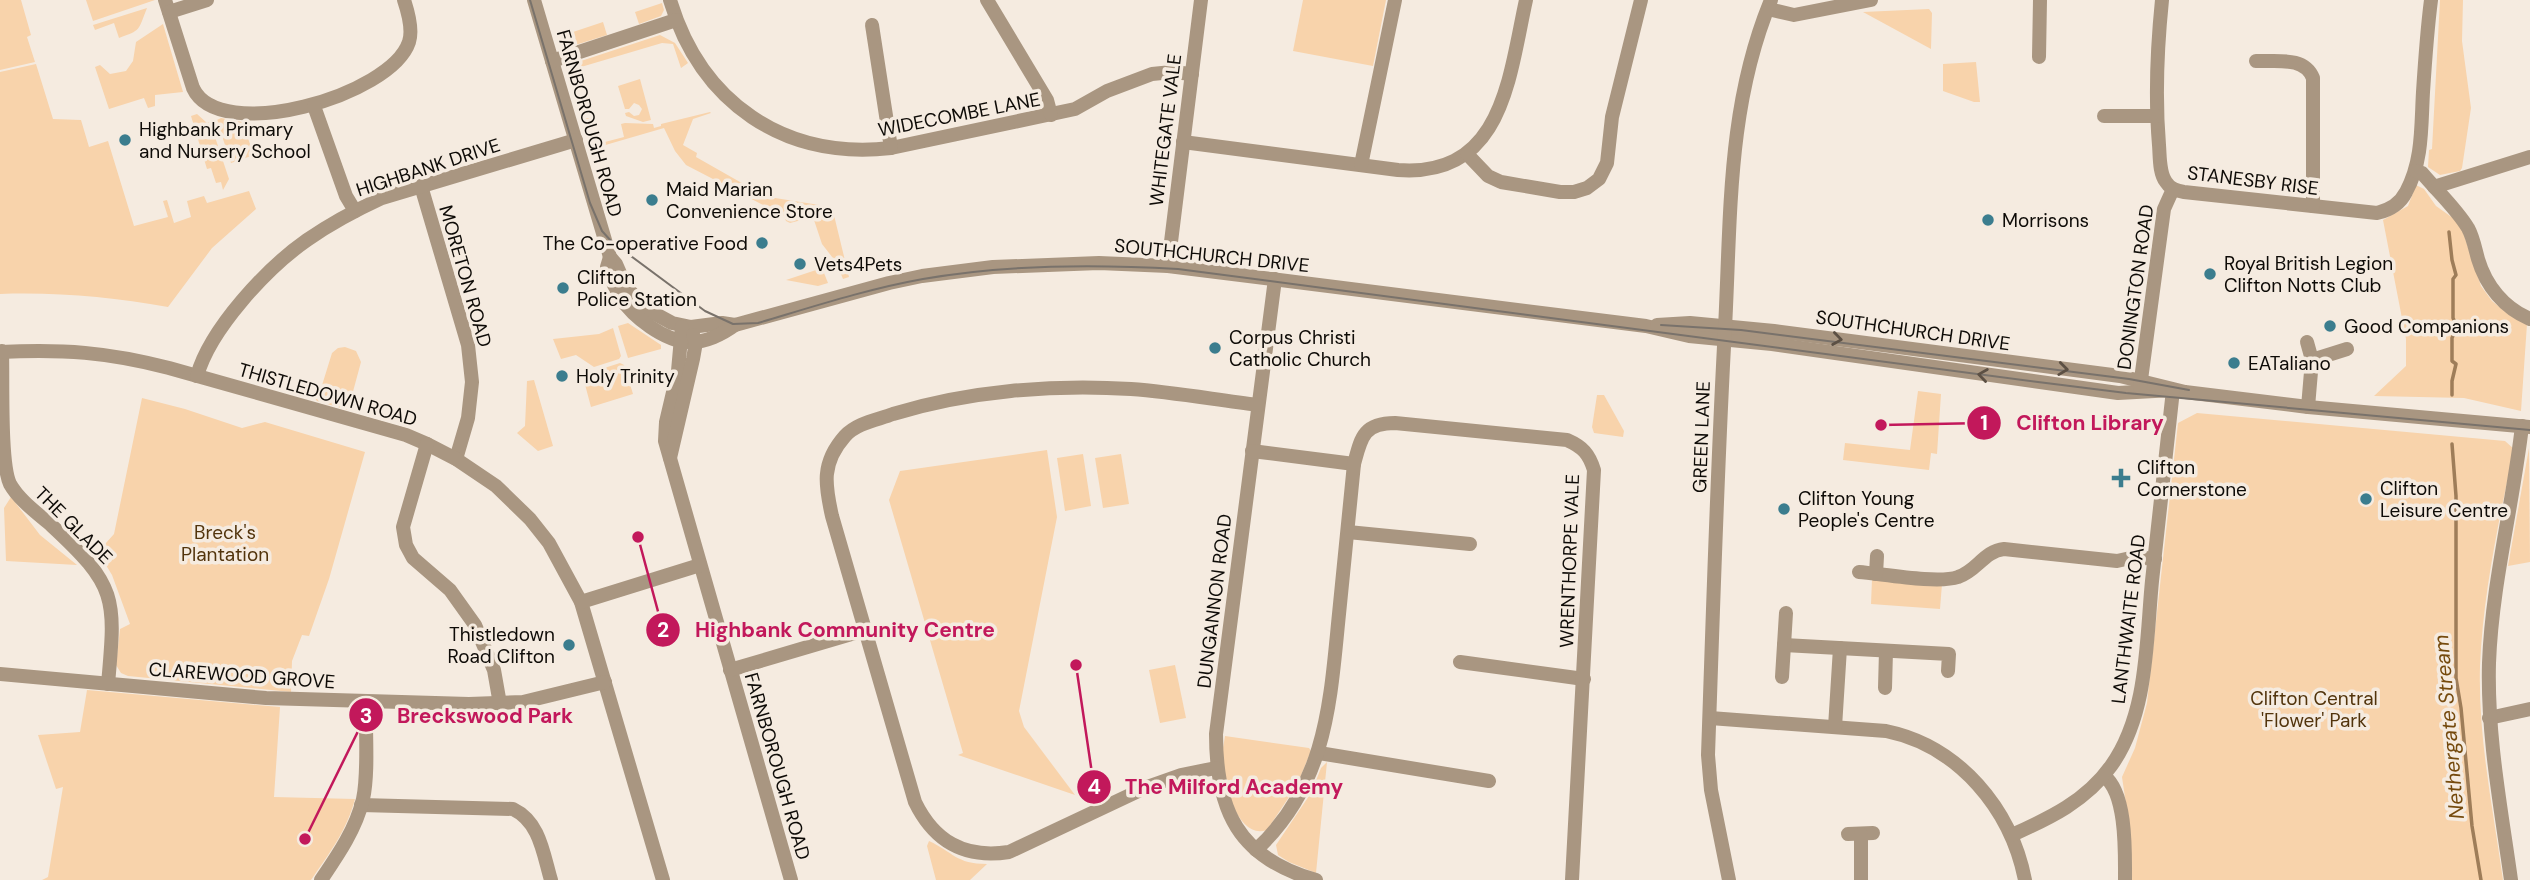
<svg xmlns="http://www.w3.org/2000/svg" width="2530" height="880" font-family="'DM Sans',sans-serif">
  <rect width="100%" height="100%" fill="#f5ebe0"/>
  <!-- green -->
  <g fill="#f8d3ab">
    <path d="M0 0H21L31 35 27 37 35 62 0 70Z"/>
    <path d="M86 0H155L93 21Z"/>
    <path d="M1303 0H1386L1373 66 1293 51Z"/>
    <path d="M2440 0H2463L2462 41 2471 108 2462 168 2460 171 2440 175 2428 167 2429 150 2432 149Z"/>
    <path d="M662 3 664 10 661 16 639 24 635 12Z"/>
    <path d="M147 8C138 31 141 30 119 38L114 23 95 30 93 25Z"/>
    <path d="M1929 9 1932 13 1931 49 1863 12Z"/>
    <path d="M603 22 607 35 569 47 564 45V35Z"/>
    <path d="M163 24 183 92 155 95V106L148 108 144 98 109 109 95 67 100 65 110 74 126 71 133 61 136 42Z"/>
    <path d="M660 35 675 43 688 63 681 68 673 44 662 43 581 67 577 73 582 90 580 91 576 79H574L573 77 581 61Z"/>
    <path d="M1976 62 1980 102H1974L1943 91V64Z"/>
    <path d="M36 64 53 119 81 120 89 147 108 141 134 226 168 217 163 201 167 200 174 223 191 217 187 201 204 196 207 203 249 191 256 209 212 248 168 307C112 297 57 292 0 294V72Z"/>
    <path d="M640 79 651 120 643 122 626 116 625 113 629 112 634 116 639 115 642 109 639 105 634 103 629 109H625L618 86Z"/>
    <path d="M710 112 711 113 693 119 683 145 697 153 696 157 740 182 775 198 832 207 849 277 843 279 836 262 822 244 813 217 790 223 786 221 784 216 686 165 675 151 664 128 602 146 593 143 585 118H593L601 143 624 137 621 124 625 123 653 124 654 128 661 126V124Z"/>
    <path d="M197 114 207 123 210 122 229 179 223 190 221 182 216 183 211 168 207 169 191 116Z"/>
    <path d="M221 118 242 122 254 155 231 163 218 124 217 120Z"/>
    <path d="M2416 185 2424 189 2436 206 2460 223 2481 286 2492 301 2508 314 2527 324 2521 411 2464 398 2374 396 2406 366V339L2383 220 2408 206Z"/>
    <path d="M822 268 828 283 818 286 786 280Z"/>
    <path d="M628 323 661 345V349L628 358 618 326Z"/>
    <path d="M613 328 621 356 619 359 594 367 576 355 561 359 553 339 599 334Z"/>
    <path d="M345 347 356 351 361 362 348 410 317 401 314 397 315 395H319L332 353 338 348Z"/>
    <path d="M620 363 624 365 633 394 591 407 583 377 576 379V377Z"/>
    <path d="M534 380 553 446 538 451 517 433 525 426 527 381Z"/>
    <path d="M1918 391 1941 394 1937 454 1931 453 1929 470 1843 460 1845 443 1910 450Z"/>
    <path d="M1597 395H1604L1624 431 1623 437 1594 433 1592 427Z"/>
    <path d="M142 398 185 409 242 428 265 422 365 452 329 579 309 636 302 635 292 661 291 692 128 676 121 673 116 665 120 629 130 624 112 575 98 552 114 534Z"/>
    <path d="M2197 413 2505 441 2514 449C2499 520 2483 593 2480 666 2478 738 2493 809 2503 880H2132L2130 831 2122 777 2135 748 2147 703 2178 423Z"/>
    <path d="M2529 448 2530 562 2508 566Z"/>
    <path d="M1047 450 1057 517 1019 711 1024 727 1075 795 958 755 963 753 889 500 900 471Z"/>
    <path d="M1083 454 1091 506 1065 511 1057 458Z"/>
    <path d="M1121 454 1129 504 1103 508 1095 458Z"/>
    <path d="M11 497 40 535 77 565 6 561 4 508Z"/>
    <path d="M1872 579 1942 584 1940 609 1871 604Z"/>
    <path d="M1175 665 1186 718 1160 723 1149 670Z"/>
    <path d="M87 690 280 707 274 797 355 799C347 830 329 854 311 880H42L48 877 63 787 56 789 38 735 80 732Z"/>
    <path d="M1225 736 1309 748 1311 751 1297 785 1267 830C1236 841 1221 776 1222 753 1223 748 1224 742 1225 736Z"/>
    <path d="M1327 762 1316 873 1289 862 1278 855 1276 845 1311 793 1321 768Z"/>
    <path d="M929 841C953 852 956 864 987 864L970 880H936L927 846Z"/>
  </g>
  <g fill="none" stroke-linecap="round" stroke-linejoin="round">
    <!-- stream -->
    <g stroke="#9e7d59" stroke-width="3.5">
      <path d="M2449 232 2452 260 2456 275 2453 279V318L2457 327 2452 338V361L2456 364 2452 381V395"/>
      <path d="M2452 444 2456 496V678L2461 708 2472 826 2481 880"/>
    </g>
    <!-- minor -->
    <g stroke="#a99681" stroke-width="14">
      <path d="M165 0 193 88C219 145 391 96 409 42 413 30 408 12 404 0"/>
      <path d="M534 0 610 257 616 264 626 287 648 310 672 323 691 327 722 323 735 325 889 283 922 276 993 267 1099 263 1168 266 1646 326 1689 336 1772 344 2118 393 2173 390"/>
      <path d="M670 0C701 103 784 160 891 148L1075 109 1107 91 1152 74 1172 72 1192 74"/>
      <path d="M987 0 1047 100 1051 115"/>
      <path d="M2162 0C2157 49 2155 97 2159 145 2160 157 2159 173 2166 182 2170 189 2177 191 2184 192L2377 213C2390 210 2400 204 2406 192 2423 161 2421 126 2423 92 2425 61 2427 31 2431 0"/>
      <path d="M1768 9 1794 15 1871 0"/>
      <path d="M169 12 207 0"/>
      <path d="M872 25 891 148"/>
      <path d="M2039 57 2040 0"/>
      <path d="M552 61 676 20"/>
      <path d="M2256 61C2277 62 2304 56 2313 78V206"/>
      <path d="M314 106 346 196 355 211"/>
      <path d="M2104 116H2157"/>
      <path d="M1183 142 1398 170C1503 178 1509 77 1526 0"/>
      <path d="M1467 154 1488 176 1501 182 1560 192H1574L1587 188 1599 179 1607 163 1612 117 1641 0"/>
      <path d="M1361 165 1395 0"/>
      <path d="M2415 171 2422 173C2437 191 2456 208 2468 228 2473 237 2475 248 2478 259 2486 286 2504 308 2530 319"/>
      <path d="M421 186 468 345 472 382 468 418 456 459"/>
      <path d="M2434 187 2530 157"/>
      <path d="M610 257 607 267C611 277 614 288 620 297 633 317 664 341 689 342 705 343 723 334 735 325"/>
      <path d="M1168 266 1201 0"/>
      <path d="M1275 279 1216 734C1216 810 1238 858 1316 880"/>
      <path d="M1657 325 1690 323 1774 331 2120 376 2185 392 2308 407 2530 427"/>
      <path d="M682 327 678 371 666 422 665 441 791 880"/>
      <path d="M2307 342 2312 360"/>
      <path d="M2 351C3 380 0 463 10 484 19 500 37 513 51 525 117 586 116 597 108 684"/>
      <path d="M0 352C63 349 107 352 169 368L406 435 427 444 456 459 496 486 530 519 549 543 581 602 663 880"/>
      <path d="M197 376C210 329 267 268 307 240 330 224 356 210 382 198L576 140"/>
      <path d="M2140 387 2164 209 2173 189"/>
      <path d="M2308 407 2312 360 2347 349"/>
      <path d="M427 444 403 527 406 545 413 558 450 590 475 625 494 670 500 704"/>
      <path d="M1252 451 1354 464"/>
      <path d="M670 458 693 359 696 342 693 335"/>
      <path d="M1348 532 1470 544"/>
      <path d="M1859 572C1883 574 1938 584 1958 577 1977 571 1984 551 2004 549L2117 561 2135 557 2155 559"/>
      <path d="M1876 574 1877 556"/>
      <path d="M581 602 700 565"/>
      <path d="M1784 645 1949 654 1948 671"/>
      <path d="M1460 662 1584 679"/>
      <path d="M730 670 865 630"/>
      <path d="M0 674 266 698 469 704 523 702 605 682"/>
      <path d="M1782 677 1786 613"/>
      <path d="M1885 688 1886 651"/>
      <path d="M1710 718 1886 731C1959 746 2011 809 2025 880"/>
      <path d="M2489 718 2530 709"/>
      <path d="M1835 727 1840 648"/>
      <path d="M1319 753 1489 781"/>
      <path d="M1216 768 1181 775 1147 787 1009 852C964 859 934 841 915 802L832 516C825 485 821 463 845 436 857 423 877 420 893 414 968 391 1053 384 1131 389 1174 392 1216 400 1258 405"/>
      <path d="M2104 776C2127 793 2125 853 2125 880"/>
      <path d="M361 805 513 809C540 822 543 853 551 880"/>
      <path d="M1848 834 1873 833"/>
      <path d="M2012 835C2050 818 2086 801 2111 766 2148 714 2146 643 2152 581 2159 518 2166 454 2173 390"/>
      <path d="M1256 850C1327 784 1330 703 1339 614 1344 564 1349 514 1354 464 1361 438 1363 423 1395 423L1567 440C1583 447 1589 454 1594 470L1572 880"/>
      <path d="M321 880C338 855 356 829 363 799 369 772 365 730 366 702"/>
      <path d="M1729 880 1711 790 1708 755C1713 613 1717 470 1725 328 1731 215 1727 106 1771 0"/>
      <path d="M1861 880V834"/>
      <path d="M2511 880C2501 808 2487 736 2489 663 2492 583 2513 505 2522 426"/>
    </g>
    <!-- tram -->
    <g stroke="#79726b" stroke-width="2">
      <path d="M530 0 590 203 602 231 612 242 705 311 733 324 758 323C812 307 867 289 923 279 1007 264 1093 264 1178 269L2038 382 2126 393 2530 430"/>
      <path d="M1661 325 1741 330 2129 379 2189 390"/>
    </g>
  </g>
  <!-- one-way arrows -->
  <defs><path id="oneway-chevron" d="M-2-3.5L2.5 0L-2 3.5" fill="none" stroke-width="1.6" stroke-linecap="round" stroke-linejoin="round" transform="scale(1.75)"/></defs>
  <g stroke="#5c5044">
    <use href="#oneway-chevron" transform="translate(1837 339) rotate(8)"/>
    <use href="#oneway-chevron" transform="translate(2063 369) rotate(7)"/>
    <use href="#oneway-chevron" transform="translate(1983 375) rotate(-172)"/>
  </g>
  <!-- markers -->
  <g fill="#3b7d8e" stroke="#f5ebe0" stroke-width="2.5">
    <circle cx="125" cy="140" r="7"/>
    <circle cx="652" cy="200" r="7"/>
    <circle cx="1988" cy="220" r="7"/>
    <circle cx="762" cy="243" r="7"/>
    <circle cx="800" cy="264" r="7"/>
    <circle cx="2210" cy="274" r="7"/>
    <circle cx="563" cy="288" r="7"/>
    <circle cx="2330" cy="326" r="7"/>
    <circle cx="1215" cy="348" r="7"/>
    <circle cx="2234" cy="363" r="7"/>
    <circle cx="562" cy="376" r="7"/>
    <path d="M2117.5 467.5h7v7h7v7h-7v7h-7v-7h-7v-7h7z"/>
    <circle cx="2366" cy="499" r="7"/>
    <circle cx="1784" cy="509" r="7"/>
    <circle cx="569" cy="645" r="7"/>
  </g>
  <g text-anchor="middle" stroke-width="7" stroke-linejoin="round" paint-order="stroke">
    <!-- street labels -->
    <g font-size="19" fill="#0e0b07" stroke="#f5ebe0">
      <text transform="translate(959 114) rotate(-11)" y="7">WIDECOMBE LANE</text>
      <text transform="translate(590 123) rotate(74)" y="7">FARNBOROUGH ROAD</text>
      <text transform="translate(1165 130) rotate(-83)" y="7">WHITEGATE VALE</text>
      <text transform="translate(428 167) rotate(-18)" y="7">HIGHBANK DRIVE</text>
      <text transform="translate(2253 180) rotate(7)" y="7">STANESBY RISE</text>
      <text transform="translate(1212 255) rotate(6)" y="7">SOUTHCHURCH DRIVE</text>
      <text transform="translate(466 276) rotate(74)" y="7">MORETON ROAD</text>
      <text transform="translate(2135 287) rotate(-82)" y="7">DONINGTON ROAD</text>
      <text transform="translate(1913 330) rotate(8)" y="7">SOUTHCHURCH DRIVE</text>
      <text transform="translate(328 394) rotate(16)" y="7">THISTLEDOWN ROAD</text>
      <text transform="translate(1701 437) rotate(-88)" y="7">GREEN LANE</text>
      <text transform="translate(74 525) rotate(45)" y="7">THE GLADE</text>
      <text transform="translate(1569 561) rotate(-88)" y="7">WRENTHORPE VALE</text>
      <text transform="translate(1214 601) rotate(-83)" y="7">DUNGANNON ROAD</text>
      <text transform="translate(2128 619) rotate(-83)" y="7">LANTHWAITE ROAD</text>
      <text transform="translate(242 675) rotate(4)" y="7">CLAREWOOD GROVE</text>
      <text transform="translate(778 766) rotate(74)" y="7">FARNBOROUGH ROAD</text>
    </g>
    <!-- poi labels -->
    <g font-size="19" fill="#0e0b07" stroke="#f5ebe0" text-anchor="start">
      <text x="139" y="136">Highbank Primary<tspan x="139" dy="22">and Nursery School</tspan></text>
      <text x="666" y="196">Maid Marian<tspan x="666" dy="22">Convenience Store</tspan></text>
      <text x="2002" y="227">Morrisons</text>
      <text x="748" y="250" text-anchor="end">The Co-operative Food</text>
      <text x="2224" y="270">Royal British Legion<tspan x="2224" dy="22">Clifton Notts Club</tspan></text>
      <text x="814" y="271">Vets4Pets</text>
      <text x="577" y="284">Clifton<tspan x="577" dy="22">Police Station</tspan></text>
      <text x="2344" y="333">Good Companions</text>
      <text x="1229" y="344">Corpus Christi<tspan x="1229" dy="22">Catholic Church</tspan></text>
      <text x="2248" y="370">EATaliano</text>
      <text x="576" y="383">Holy Trinity</text>
      <text x="2137" y="474">Clifton<tspan x="2137" dy="22">Cornerstone</tspan></text>
      <text x="2380" y="495">Clifton<tspan x="2380" dy="22">Leisure Centre</tspan></text>
      <text x="1798" y="505">Clifton Young<tspan x="1798" dy="22">People's Centre</tspan></text>
      <text x="555" y="641" text-anchor="end">Thistledown<tspan x="555" dy="22">Road Clifton</tspan></text>
    </g>
    <!-- park labels -->
    <g font-size="19" fill="#52340c" stroke="#f5ebe0">
      <text x="225" y="539">Breck's<tspan x="225" dy="22">Plantation</tspan></text>
      <text x="2314" y="705">Clifton Central<tspan x="2314" dy="22">'Flower' Park</tspan></text>
    </g>
    <!-- water labels -->
    <g font-size="21" font-style="italic" fill="#754a0d" stroke="#f5ebe0">
      <text transform="translate(2449 727) rotate(-95)" y="7">Nethergate Stream</text>
    </g>
  </g>
  <!-- callouts -->
  <path fill="none" stroke="#c2185b" stroke-width="2.5" d="M1881 425L1984 423M638 537L663 630M305 839L366 715M1076 665L1094 787"/>
  <g fill="#c2185b" stroke="#f5ebe0" stroke-width="2.5">
    <circle cx="1881" cy="425" r="7"/>
    <circle cx="638" cy="537" r="7"/>
    <circle cx="305" cy="839" r="7"/>
    <circle cx="1076" cy="665" r="7"/>
    <circle cx="1984" cy="423" r="18"/>
    <circle cx="663" cy="630" r="18"/>
    <circle cx="366" cy="715" r="18"/>
    <circle cx="1094" cy="787" r="18"/>
  </g>
  <g font-size="21" text-anchor="middle" font-weight="bold" fill="#fff">
    <text x="1984" y="430">1</text>
    <text x="663" y="637">2</text>
    <text x="366" y="723">3</text>
    <text x="1094" y="794">4</text>
  </g>
  <g font-size="21" text-anchor="middle" font-weight="bold" fill="#c2185b" stroke="#f5ebe0" stroke-width="7" stroke-linejoin="round" paint-order="stroke">
    <text x="2090" y="430">Clifton Library</text>
    <text x="845" y="637">Highbank Community Centre</text>
    <text x="485" y="723">Breckswood Park</text>
    <text x="1234" y="794">The Milford Academy</text>
  </g>
</svg>
